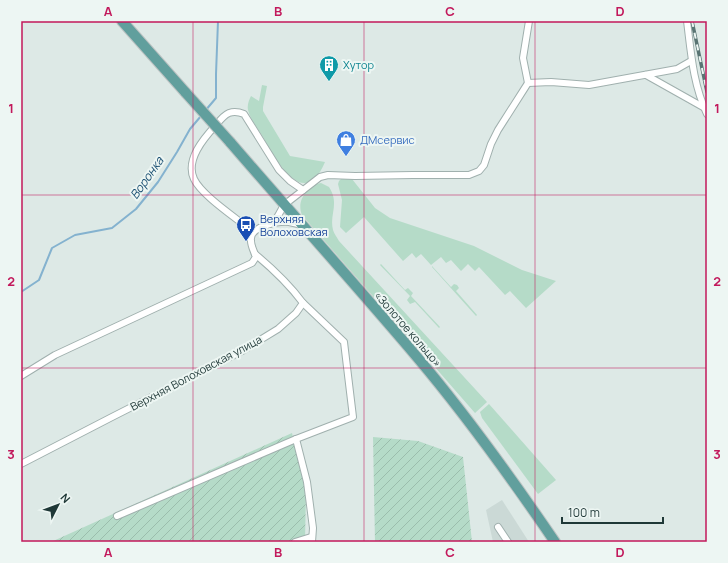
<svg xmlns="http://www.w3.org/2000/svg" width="728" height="563" font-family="Manrope,sans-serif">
  <defs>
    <pattern id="garden-furrows" width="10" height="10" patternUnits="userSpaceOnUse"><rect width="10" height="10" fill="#b5dbc8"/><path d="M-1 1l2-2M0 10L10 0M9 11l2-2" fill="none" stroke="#9bbdac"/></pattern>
  </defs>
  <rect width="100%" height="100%" fill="#dde9e6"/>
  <!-- built -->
  <path fill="#cbd9d6" d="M502 500 529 542H493L486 510Z"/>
  <!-- grass -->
  <g fill="#b5dbc8">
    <path d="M262 85 267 86 263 107V111L290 156 325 162C304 212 276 160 263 137 258 129 250 119 248 110 247 105 249 100 251 96L259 101Z"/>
    <path d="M341 179H352L375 208 390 218 474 246 522 270 556 281 526 308 510 291 505 295 479 267 475 271 468 264 461 271 451 260 446 263 441 257 431 265 421 254 416 258 412 253 403 261 364 217 346 233 340 227 342 200 338 184 339 181Z"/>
    <path d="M321 183 329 187C340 204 329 214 333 230 334 234 337 237 339 241L487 402 475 413 302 215C296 201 307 186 321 183Z"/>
    <path d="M381 264 405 290 408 288 413 293 411 296 440 327 439 328 415 302 410 304 407 300 410 296 380 265Z"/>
    <path d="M432 266 451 287 454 284 457 285 459 288 456 291 477 315 476 316 432 267Z"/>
    <path d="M489 404 556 480 538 494 482 418 480 412Z"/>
  </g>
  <!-- garden -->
  <g fill="url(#garden-furrows)">
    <path d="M292 433 306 491 305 542H51Z"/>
    <path d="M373 437 418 441 463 457 472 542H375Z"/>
  </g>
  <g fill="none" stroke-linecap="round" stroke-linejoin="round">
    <!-- stream -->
    <g stroke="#84b2cf" stroke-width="2">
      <path d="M205 111 216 98V74L218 21"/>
      <path d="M21 292 39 280 52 248 75 235 112 228 136 209 158 182 177 152 190 129 201 116"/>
    </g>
    <!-- street casing -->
    <g stroke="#a0b0ae" stroke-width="8">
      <g id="street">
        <path d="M687 21C691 53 693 84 707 114"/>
        <path d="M646 75 703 107"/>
        <path d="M528 83 551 82 589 85 677 69 691 61"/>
        <path d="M528 83 523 58 529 21"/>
        <path d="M274 223 284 205 320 177 328 175 355 176 413 175H469L479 171 484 165 491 144 498 130 528 83"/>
        <path d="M253 232C238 219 202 196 194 179 185 160 204 138 216 125 220 120 224 115 229 113 235 111 239 112 244 114L279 170 290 181 303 190"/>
        <path d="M21 376 55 355 252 263 256 257C254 251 250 245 251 238 252 226 279 221 289 222 294 223 298 224 302 225"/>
        <path d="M296 439 307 482 313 528 312 542"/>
        <path d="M21 464 112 417 242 351 278 329 296 313 303 303C289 284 273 269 255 254"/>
        <path d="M117 516 296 439 353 417 344 342 303 303"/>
        <path d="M498 527 508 542"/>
        <path d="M295 542 311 537"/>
      </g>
    </g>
    <!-- primary casing -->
    <g stroke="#bcc3c3" stroke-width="12">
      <g id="primary">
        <path d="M122 21 186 93"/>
        <path d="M230 142C292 214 356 285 417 357 467 416 512 479 555 542"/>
      </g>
    </g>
    <!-- street -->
    <use href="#street" stroke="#fff" stroke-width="6"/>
    <!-- primary -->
    <use href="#primary" stroke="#619f9d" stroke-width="10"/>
    <!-- rail casing -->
    <g stroke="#597473" stroke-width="3.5">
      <path id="rail" d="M692 21 707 92"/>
    </g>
    <!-- rail -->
    <use href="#rail" stroke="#edf6f3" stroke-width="2" stroke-dasharray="6" stroke-linecap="butt"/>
    <!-- primary-bridge casing -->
    <g stroke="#bcc3c3" stroke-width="12" stroke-linecap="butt">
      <path id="primary-bridge" d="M186 93 230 142"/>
    </g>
    <!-- primary-bridge -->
    <use href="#primary-bridge" stroke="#619f9d" stroke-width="10"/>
  </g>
  <!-- grid -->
  <path fill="none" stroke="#c2185b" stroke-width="1" stroke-opacity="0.55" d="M193 21V542M364 21V542M535 21V542M21 195H707M21 368H707"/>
  <!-- icons -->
  <defs>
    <g id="building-pin" transform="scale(1)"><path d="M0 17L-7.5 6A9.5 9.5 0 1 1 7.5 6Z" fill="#0f9aa8" stroke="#edf6f3"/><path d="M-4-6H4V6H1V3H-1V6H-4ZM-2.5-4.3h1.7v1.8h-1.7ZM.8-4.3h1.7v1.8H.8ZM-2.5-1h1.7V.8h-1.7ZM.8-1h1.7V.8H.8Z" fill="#fff"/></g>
    <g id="shop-pin" transform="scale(1)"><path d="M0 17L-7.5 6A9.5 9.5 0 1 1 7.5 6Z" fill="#3f7fe0" stroke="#edf6f3"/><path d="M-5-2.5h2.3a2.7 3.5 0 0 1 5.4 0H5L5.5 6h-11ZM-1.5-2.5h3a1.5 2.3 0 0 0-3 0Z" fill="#fff"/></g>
    <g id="bus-pin" transform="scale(1)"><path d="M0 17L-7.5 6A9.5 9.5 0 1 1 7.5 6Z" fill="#1a4fb4" stroke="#edf6f3"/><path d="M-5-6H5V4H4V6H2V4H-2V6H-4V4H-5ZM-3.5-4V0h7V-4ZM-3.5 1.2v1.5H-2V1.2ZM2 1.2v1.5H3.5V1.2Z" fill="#fff"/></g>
  </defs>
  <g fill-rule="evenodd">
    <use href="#building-pin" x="329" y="65"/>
    <use href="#shop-pin" x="346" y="140"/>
    <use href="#bus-pin" x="246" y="225"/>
  </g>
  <g text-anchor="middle" stroke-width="4" stroke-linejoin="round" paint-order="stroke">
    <!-- culture labels -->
    <g font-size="11" fill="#0d838f" stroke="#edf6f3" text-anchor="start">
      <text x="343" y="69">Хутор</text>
    </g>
    <!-- shop labels -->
    <g font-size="11" fill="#366cbe" stroke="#edf6f3" text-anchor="start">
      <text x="360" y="144">ДМсервис</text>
    </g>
    <!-- transit labels -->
    <g font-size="11" fill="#164399" stroke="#edf6f3" text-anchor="start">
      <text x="260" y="223">Верхняя<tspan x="260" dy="13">Волоховская</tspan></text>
    </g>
    <!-- street labels -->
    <g font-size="11" fill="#1f3837" stroke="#edf6f3">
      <text transform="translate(408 329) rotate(49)" y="4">«Золотое кольцо»</text>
      <text transform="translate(196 373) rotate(-28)" y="4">Верхняя Волоховская улица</text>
    </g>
    <!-- water labels -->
    <g font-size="12" font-style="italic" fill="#1a4f72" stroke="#edf6f3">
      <text transform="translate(147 178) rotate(-55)" y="4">Воронка</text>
    </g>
  </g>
  <!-- border -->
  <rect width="728" height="563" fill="none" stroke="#edf6f3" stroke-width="44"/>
  <!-- north arrow -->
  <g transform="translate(58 505) rotate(48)" stroke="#edf6f3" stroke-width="3" paint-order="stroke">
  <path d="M0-3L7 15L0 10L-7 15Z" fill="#1f3837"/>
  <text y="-6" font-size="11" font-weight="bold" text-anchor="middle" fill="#1f3837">N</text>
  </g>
  <!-- scale -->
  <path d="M562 517v6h101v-6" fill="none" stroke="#1f3837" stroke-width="2"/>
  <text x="568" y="517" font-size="12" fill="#1f3837" stroke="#edf6f3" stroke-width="3" paint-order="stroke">100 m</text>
  <rect x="22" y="22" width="684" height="519" fill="none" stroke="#c2185b" stroke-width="1.5"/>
  <g font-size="13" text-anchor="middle" font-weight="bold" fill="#c2185b">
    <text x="108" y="16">A</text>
    <text x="278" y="16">B</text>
    <text x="450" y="16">C</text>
    <text x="620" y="16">D</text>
    <text x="11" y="113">1</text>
    <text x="717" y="113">1</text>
    <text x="11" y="286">2</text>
    <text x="717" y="286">2</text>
    <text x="11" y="459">3</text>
    <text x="717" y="459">3</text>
    <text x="108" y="557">A</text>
    <text x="278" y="557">B</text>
    <text x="450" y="557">C</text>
    <text x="620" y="557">D</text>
  </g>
</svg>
